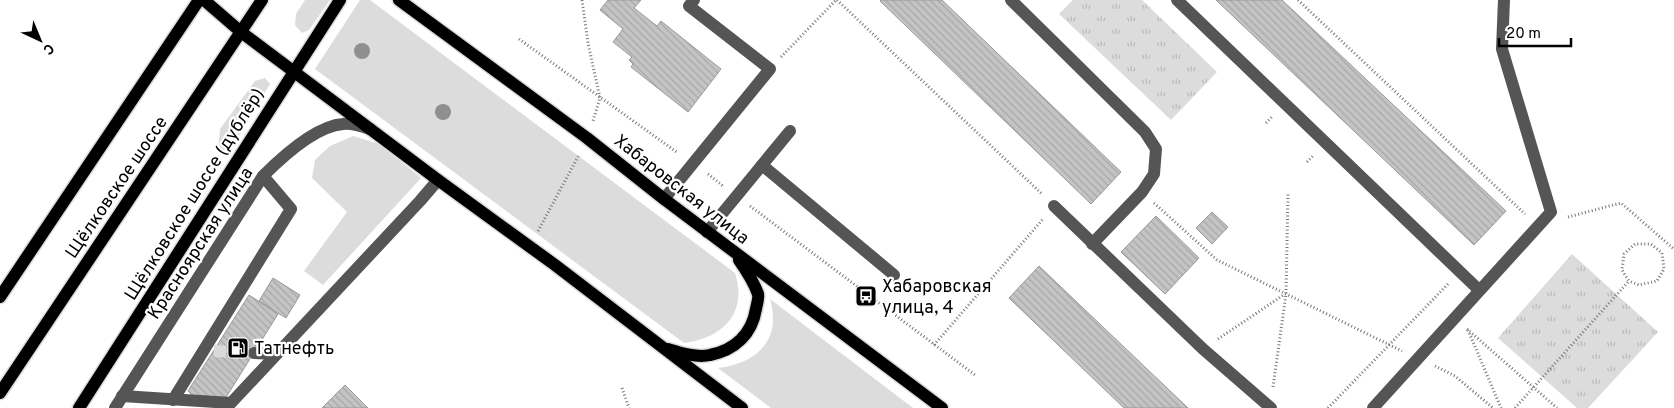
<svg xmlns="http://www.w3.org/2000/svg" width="1674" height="408" font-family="Overpass,sans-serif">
  <defs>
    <pattern id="park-tufts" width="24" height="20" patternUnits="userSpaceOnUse" patternTransform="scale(1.25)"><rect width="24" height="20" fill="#dcdcdc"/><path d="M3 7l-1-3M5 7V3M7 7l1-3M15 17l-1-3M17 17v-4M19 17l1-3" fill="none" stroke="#bbb"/></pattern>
    <pattern id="building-back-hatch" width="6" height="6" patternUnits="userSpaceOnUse" patternTransform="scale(1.25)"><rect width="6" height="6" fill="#c4c4c4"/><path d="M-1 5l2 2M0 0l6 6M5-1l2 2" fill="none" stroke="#a7a7a7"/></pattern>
  </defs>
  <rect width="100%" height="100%" fill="#fff"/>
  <!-- grass -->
  <g fill="#dcdcdc">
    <path d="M305 0H330L309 30 302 33 295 25 296 14Z"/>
    <path d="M360 0H370L735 273C748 314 722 338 684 343L315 69Z"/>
    <path d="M265 78 270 84 228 154 218 149 220 129 255 81Z"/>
    <path d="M353 136 379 144 421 178 323 285 304 271 347 212 312 178 315 160 330 146Z"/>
    <path d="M770 299 913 408H771L718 368C757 363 782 340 770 299Z"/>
  </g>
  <!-- park -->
  <g fill="url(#park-tufts)">
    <path d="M1073 0H1142L1217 72 1171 120 1059 14Z"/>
    <path d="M1572 254 1658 332 1588 408H1577L1498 338Z"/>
  </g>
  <!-- building -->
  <g fill="url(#building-back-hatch)" stroke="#999">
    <path d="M608 0H641L634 8 657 26 661 21 721 69 688 112 631 67 633 64 629 60 632 57 613 42 623 29 600 10Z"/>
    <path d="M881 0H942L1121 172 1091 204 880 1Z"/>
    <path d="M1216 0H1282L1506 211 1474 245Z"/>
    <path d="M1212 212 1228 227 1212 244 1196 228Z"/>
    <path d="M1156 216 1199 258 1165 294 1121 252Z"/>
    <path d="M1039 266 1188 408H1124L1009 298Z"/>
    <path d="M273 278 300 295 286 318 259 301Z"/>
    <path d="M249 295 278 314 225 399H196L188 391Z"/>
    <path d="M345 385 368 408H322Z"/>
  </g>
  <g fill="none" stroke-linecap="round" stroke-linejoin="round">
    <!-- minor-tunnel -->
    <path stroke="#d9d9d9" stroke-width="12" stroke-dasharray="12 6" stroke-linecap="butt" d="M214 351 254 353"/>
    <!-- major casing -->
    <g stroke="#dbdbdb" stroke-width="15">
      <g id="major">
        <path d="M204 0 241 32 293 71 438 180 555 265 742 408"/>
        <path d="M399 0 587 138 664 199 942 408"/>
        <path d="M0 297 199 0"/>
        <path d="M668 349C681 353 697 358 710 355 735 350 752 334 756 309 757 304 759 298 758 294 754 282 746 270 739 260"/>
        <path d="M0 393 262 0"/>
        <path d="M79 408 340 0"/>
      </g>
    </g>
    <!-- path -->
    <g stroke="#777" stroke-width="3" stroke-dasharray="1 2.5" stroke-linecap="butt">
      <path d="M582 0 588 43 600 98 593 121"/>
      <path d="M837 0 1042 194"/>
      <path d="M1298 0 1525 214"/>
      <path d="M519 39 678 153"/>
      <path d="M781 57 836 0"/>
      <path d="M1266 123 1272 117"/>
      <path d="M1307 162 1313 156"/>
      <path d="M708 174 723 186"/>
      <path d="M1154 203 1217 260 1402 351"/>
      <path d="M750 206 975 375"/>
      <path d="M1568 217 1621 203 1674 249"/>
      <path d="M538 231 579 155"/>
      <path d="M1467 329 1557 408"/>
      <path d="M1468 330 1501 408"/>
      <path d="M1218 339 1285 294"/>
      <path d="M934 345 1043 219"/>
      <path d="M1435 366 1455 376 1493 408"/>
      <path d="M1273 387 1286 294 1288 193"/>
      <path d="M622 388 629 408"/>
      <path d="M1328 408 1448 284"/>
      <path d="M1515 408 1629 281 1622 270 1624 254 1635 244H1651L1662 253 1664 269 1657 281 1639 285 1629 281"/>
    </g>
    <!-- minor -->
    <g stroke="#555" stroke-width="12">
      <path d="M1011 0 1145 132 1156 149 1154 174 1142 192 1092 244"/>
      <path d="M1177 0 1479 290"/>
      <path d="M762 165 894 275"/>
      <path d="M664 199 770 69 689 6 694 0"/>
      <path d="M1054 206 1203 349 1271 408"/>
      <path d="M707 232 790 131"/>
      <path d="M254 353 275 354"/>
      <path d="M122 396 231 403 420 201 438 180"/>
      <path d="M173 400 291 209 263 176"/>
      <path d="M115 408 263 176C281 158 316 126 343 124 352 123 361 126 370 129"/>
      <path d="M1373 408 1551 212 1502 49 1504 0"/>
    </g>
    <!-- major -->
    <use href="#major" stroke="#000" stroke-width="12"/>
  </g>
  <!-- trees -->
  <g fill="#8f8f8f">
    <circle cx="362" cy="51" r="8"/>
    <circle cx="443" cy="112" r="8"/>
  </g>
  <!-- icons -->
  <defs>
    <g id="bus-square" transform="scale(1.125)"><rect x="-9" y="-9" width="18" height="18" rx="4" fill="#000" stroke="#fff"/><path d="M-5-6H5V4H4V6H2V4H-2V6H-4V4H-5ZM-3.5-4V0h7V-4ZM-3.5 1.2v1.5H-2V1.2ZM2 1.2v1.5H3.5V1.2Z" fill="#fff"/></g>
    <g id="fuel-square" transform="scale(1.125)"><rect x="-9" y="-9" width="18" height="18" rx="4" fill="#000" stroke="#fff"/><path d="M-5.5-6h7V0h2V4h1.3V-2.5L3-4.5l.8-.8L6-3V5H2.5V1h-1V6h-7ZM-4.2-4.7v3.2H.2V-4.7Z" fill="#fff"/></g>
  </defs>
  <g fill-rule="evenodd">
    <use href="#bus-square" x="866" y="296"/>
    <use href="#fuel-square" x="238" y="348"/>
  </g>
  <g text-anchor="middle" stroke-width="4.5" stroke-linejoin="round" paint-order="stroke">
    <!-- street labels -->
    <g font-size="18" fill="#000" stroke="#fff">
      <text transform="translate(116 187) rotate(-56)" y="6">Щёлковское шоссе</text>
      <text transform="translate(682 189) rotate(38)" y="6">Хабаровская улица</text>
      <text transform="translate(194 194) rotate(-58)" y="6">Щёлковское шоссе (дублёр)</text>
      <text transform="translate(200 243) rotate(-57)" y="6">Красноярская улица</text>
    </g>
    <!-- poi labels -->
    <g font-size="18" fill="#000" stroke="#fff" text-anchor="start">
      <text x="882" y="292">Хабаровская<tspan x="882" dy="21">улица, 4</tspan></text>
      <text x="254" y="354">Татнефть</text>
    </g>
  </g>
  <!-- north arrow -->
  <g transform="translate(40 40) rotate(136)" stroke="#ffffff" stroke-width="4" paint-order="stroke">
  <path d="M0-4L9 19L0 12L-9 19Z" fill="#000000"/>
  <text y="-8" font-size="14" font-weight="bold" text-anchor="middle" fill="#000000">С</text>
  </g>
  <!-- scale -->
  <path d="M1499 38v8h72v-8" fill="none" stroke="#000000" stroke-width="2.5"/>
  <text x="1506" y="38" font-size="15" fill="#000000" stroke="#ffffff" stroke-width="4" paint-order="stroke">20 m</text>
</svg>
